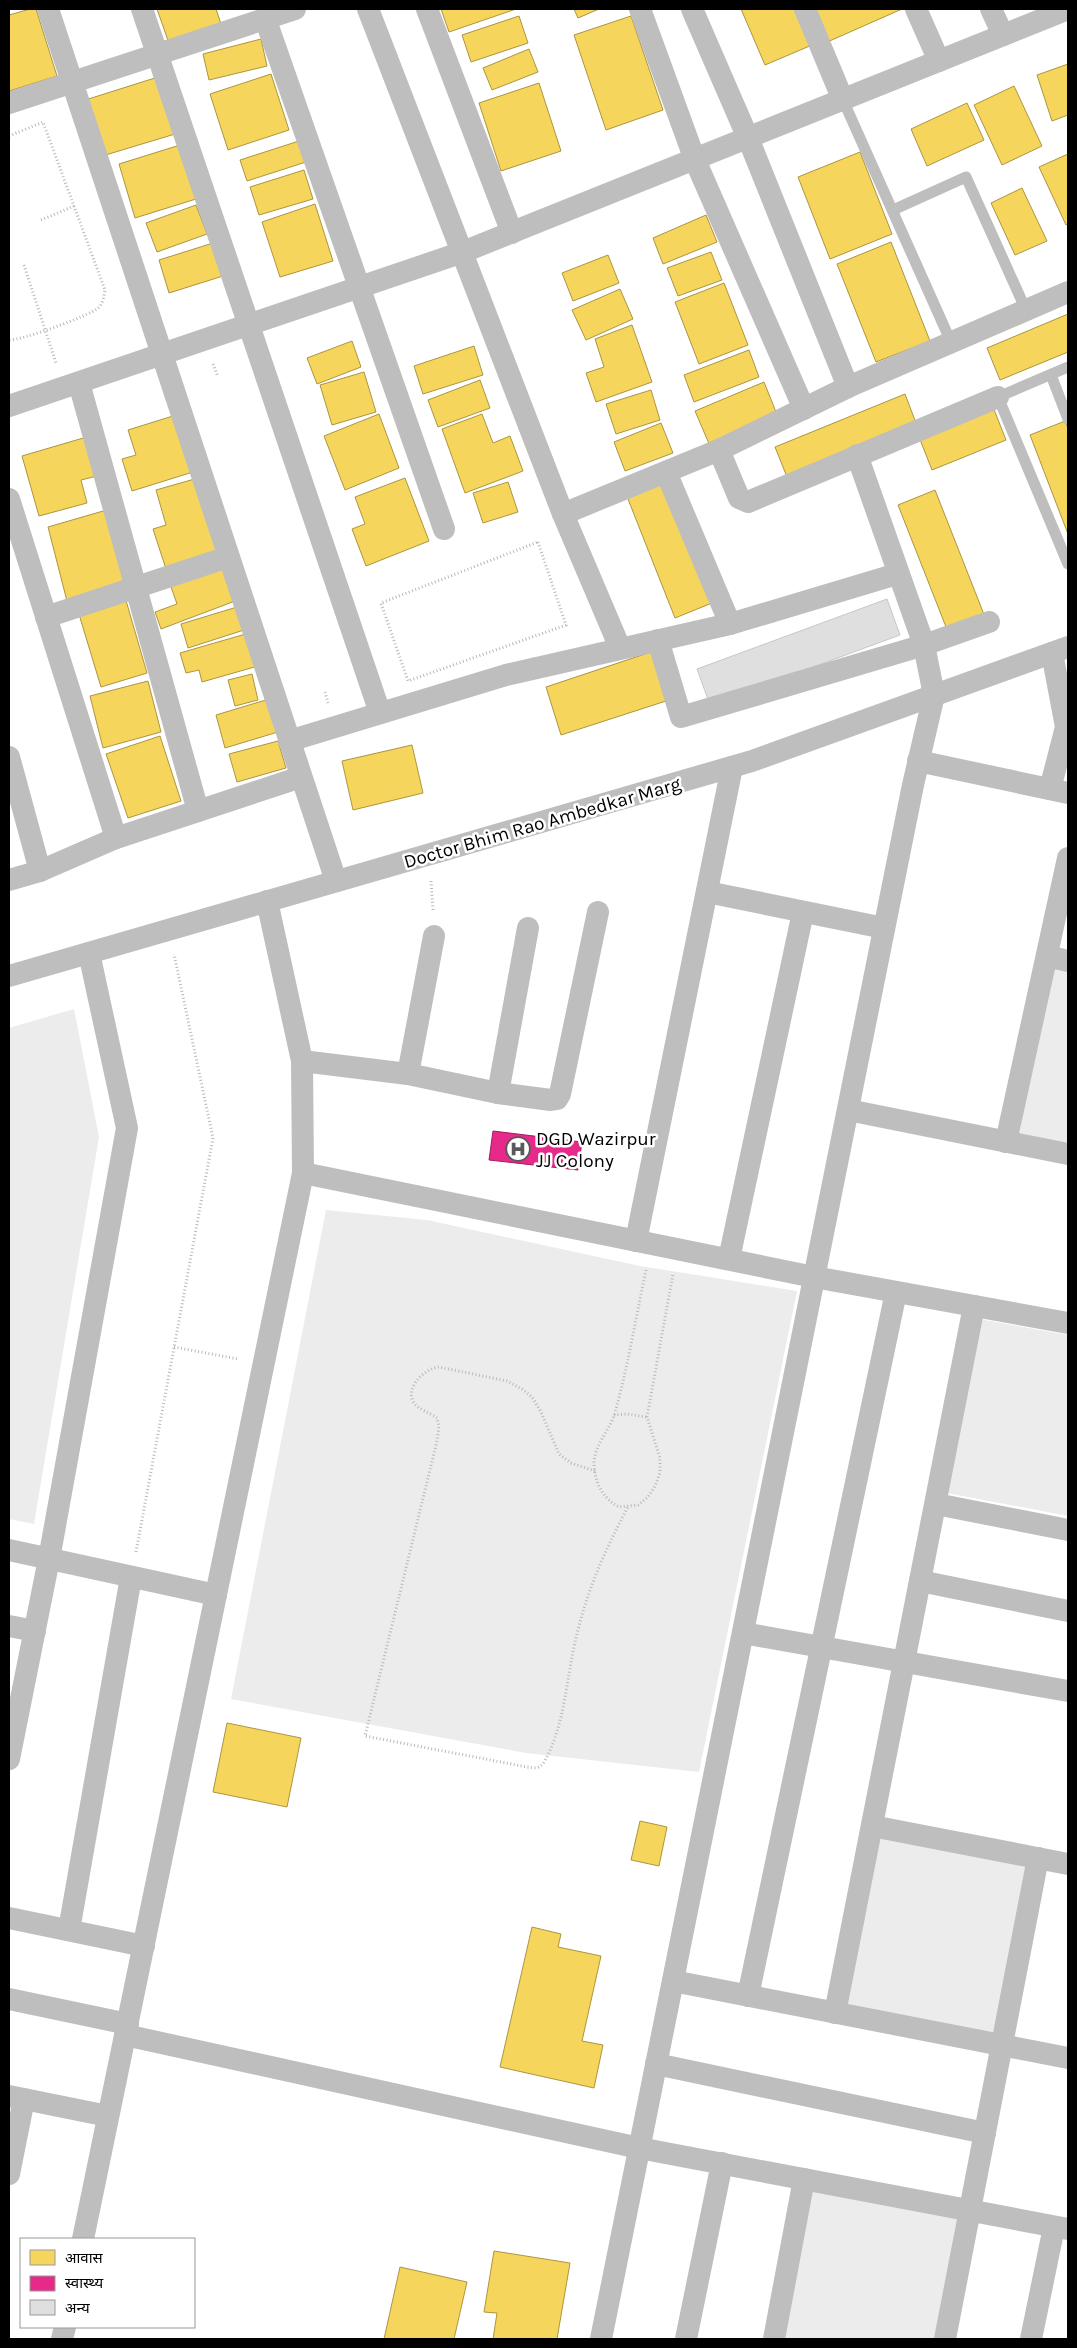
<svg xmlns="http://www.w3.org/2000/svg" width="1077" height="2348" font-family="Karla,'Noto Sans Devanagari',sans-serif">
  <rect width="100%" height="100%" fill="#fff"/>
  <!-- green -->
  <g fill="#ececec">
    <path d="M1051 965 1068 968V1149L1018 1140Z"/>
    <path d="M74 1009 99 1137 34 1524 9 1519V1028Z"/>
    <path d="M326 1210 427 1220 640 1266 797 1291 699 1772 526 1753 231 1699Z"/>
    <path d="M979 1319 1068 1335V1516L947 1493Z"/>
    <path d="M879 1836 1032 1864 999 2039 846 2011Z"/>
    <path d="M809 2187 962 2216 939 2339H780Z"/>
  </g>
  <!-- homes -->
  <g fill="#f6d55c" stroke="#ac9540">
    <path d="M30 9H36L57 76 9 91V15Z"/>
    <path d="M157 9H216L222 27 170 46Z"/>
    <path d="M441 9H516L449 32Z"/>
    <path d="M574 9H599L578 18Z"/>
    <path d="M741 9H797L812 45 765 65Z"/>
    <path d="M817 9H902L825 43 812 11Z"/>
    <path d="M519 16 528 43 471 62 462 35Z"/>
    <path d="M631 16 663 110 606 130 574 35Z"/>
    <path d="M261 39 267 66 209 80 203 54Z"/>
    <path d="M529 49 538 72 492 90 483 68Z"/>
    <path d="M1068 64V115L1052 121 1037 75Z"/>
    <path d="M271 74 289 130 228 150 210 94Z"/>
    <path d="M158 77 175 134 99 157 82 101Z"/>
    <path d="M539 83 561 151 501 171 479 103Z"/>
    <path d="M1014 86 1042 146 1002 165 974 105Z"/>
    <path d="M967 103 984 140 927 166 911 129Z"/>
    <path d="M299 141 306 162 247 181 240 160Z"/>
    <path d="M180 145 196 199 135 218 119 164Z"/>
    <path d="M860 152 892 234 830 259 798 177Z"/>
    <path d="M1068 154V224L1066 225 1039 167Z"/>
    <path d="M304 170 313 199 259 215 250 187Z"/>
    <path d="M1022 188 1047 241 1015 255 991 203Z"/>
    <path d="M315 204 333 261 280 277 262 222Z"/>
    <path d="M196 205 207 234 157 252 146 223Z"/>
    <path d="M706 215 717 242 663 264 653 238Z"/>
    <path d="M891 242 930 341 876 362 837 264Z"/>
    <path d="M213 243 223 276 169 293 159 260Z"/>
    <path d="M711 252 722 280 678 296 667 268Z"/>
    <path d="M608 255 619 283 573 301 562 273Z"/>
    <path d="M724 283 748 345 699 364 675 302Z"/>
    <path d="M620 289 633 319 586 340 572 310Z"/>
    <path d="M1068 314V352L1000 380 987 348Z"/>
    <path d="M632 325 652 382 596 402 586 373 604 367 595 339Z"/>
    <path d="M352 341 361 367 317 384 307 358Z"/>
    <path d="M474 346 483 375 423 394 414 366Z"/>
    <path d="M749 350 759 377 694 402 684 375Z"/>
    <path d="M364 372 376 412 332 425 320 385Z"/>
    <path d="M480 380 490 408 438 427 428 400Z"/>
    <path d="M764 382 778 417 710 446 695 411Z"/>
    <path d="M651 390 660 420 616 434 606 404Z"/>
    <path d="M905 394 916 423 787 477 775 447Z"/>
    <path d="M993 407 1006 440 932 470 919 437Z"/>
    <path d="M379 414 399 468 345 490 324 436Z"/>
    <path d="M482 414 493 443 510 436 523 471 465 493 442 429Z"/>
    <path d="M176 415 193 472 132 491 122 459 136 455 128 430Z"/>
    <path d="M1065 421 1068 428V534L1030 435Z"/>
    <path d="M661 423 673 453 625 471 614 442Z"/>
    <path d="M90 436 101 475 81 480 87 503 39 516 22 456Z"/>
    <path d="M198 478 220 553 166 569 153 529 166 525 156 490Z"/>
    <path d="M405 478 429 541 366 566 352 529 365 524 355 497Z"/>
    <path d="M664 479 712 603 675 618 626 494Z"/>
    <path d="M508 482 518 512 483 523 473 493Z"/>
    <path d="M935 490 985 617 948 632 898 505Z"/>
    <path d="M110 509 131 588 68 605 48 527Z"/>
    <path d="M222 564 235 601 161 629 155 612 177 604 170 584Z"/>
    <path d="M125 597 147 673 101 687 78 611Z"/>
    <path d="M237 607 244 630 188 648 181 624Z"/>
    <path d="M249 633 258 666 202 682 199 670 186 673 180 653Z"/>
    <path d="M651 652 666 701 561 735 546 687Z"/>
    <path d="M252 674 258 700 235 706 228 680Z"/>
    <path d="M148 681 161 732 103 748 90 696Z"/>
    <path d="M269 699 278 732 225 748 216 715Z"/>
    <path d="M160 736 181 801 128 818 106 754Z"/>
    <path d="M278 741 286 768 237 782 229 754Z"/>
    <path d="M412 745 423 793 353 810 342 761Z"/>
    <path d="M227 1723 301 1738 287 1807 213 1792Z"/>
    <path d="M640 1821 667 1827 659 1866 631 1860Z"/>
    <path d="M532 1927 561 1934 558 1947 601 1956 582 2041 603 2045 594 2088 500 2067Z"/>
    <path d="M494 2251 570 2263 557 2339H493L497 2313 484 2312Z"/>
    <path d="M400 2267 467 2282 454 2339H384Z"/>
  </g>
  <!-- health -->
  <path fill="#e7298a" stroke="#a21d61" d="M493 1131 582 1142 578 1170 489 1160Z"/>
  <!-- building -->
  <path fill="#dfdfdf" stroke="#c7c7c7" d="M887 599 900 635 710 705 697 669Z"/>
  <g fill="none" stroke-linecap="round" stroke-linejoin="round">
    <!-- path -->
    <g stroke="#b9b9b9" stroke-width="3" stroke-dasharray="1 2.5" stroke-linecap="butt">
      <path d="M9 136 43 122 105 290C104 296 103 304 98 308 89 316 20 341 9 340"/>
      <path d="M41 220 74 206"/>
      <path d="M24 265 56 363"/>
      <path d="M213 364 218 377"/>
      <path d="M538 542 566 625 408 681 381 603Z"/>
      <path d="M325 692 328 703"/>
      <path d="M431 881 433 910"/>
      <path d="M646 1270C636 1317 628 1366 615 1413 610 1430 595 1444 594 1462 594 1481 602 1498 619 1507L638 1505 648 1497 655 1486 660 1473V1458L647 1417 673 1274"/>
      <path d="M174 1347 238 1359"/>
      <path d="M614 1415 627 1414 647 1417"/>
      <path d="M595 1471 571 1463 559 1454 541 1412 532 1397 522 1389 507 1381 439 1367C425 1368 404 1388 414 1403 418 1409 430 1413 437 1418L439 1426 437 1441 365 1736 527 1767C534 1768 540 1769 544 1762 566 1724 566 1676 577 1634 588 1588 606 1548 628 1507"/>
      <path d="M136 1552 213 1138 174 954"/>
    </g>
    <!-- lane -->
    <g stroke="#bebebe" stroke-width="11">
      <path d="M843 100 951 342"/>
      <path d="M893 210 966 177 1026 310"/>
      <path d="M1068 367 998 397 1068 564"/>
      <path d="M1051 375 1068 419"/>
    </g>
    <!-- street -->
    <g stroke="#bebebe" stroke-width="22">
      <path d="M48 9 336 881"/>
      <path d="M142 9 380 713"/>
      <path d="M368 9 563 514 620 648"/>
      <path d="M427 9 512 233"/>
      <path d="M640 9 695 160 804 409"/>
      <path d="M692 9 748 138 848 387"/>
      <path d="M805 9 843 100"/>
      <path d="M916 9 939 61"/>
      <path d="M991 9 1003 35"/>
      <path d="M265 18 444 529"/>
      <path d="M9 103 295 9"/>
      <path d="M79 383 198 811"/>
      <path d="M9 406 463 252 1068 9"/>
      <path d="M719 450 739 498 748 502 998 397"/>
      <path d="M666 472 730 624"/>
      <path d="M9 499 116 838"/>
      <path d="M563 514 719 450 848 387 1068 292"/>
      <path d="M46 617 228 557"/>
      <path d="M658 640 681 717 924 645 989 622"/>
      <path d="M289 741 506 675 730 624 897 574"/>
      <path d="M9 757 40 871"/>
      <path d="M918 761 1068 793"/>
      <path d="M1050 789 1066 727 1052 653"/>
      <path d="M9 880 40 871 116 838 301 777"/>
      <path d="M707 892 884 928"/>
      <path d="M1047 956 1068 961"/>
      <path d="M9 976 752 761 1068 647"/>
      <path d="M302 1061 408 1074 498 1093 551 1100 557 1099 560 1094 598 912"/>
      <path d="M408 1074 434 936"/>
      <path d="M498 1093 528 928"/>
      <path d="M848 1110 1068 1154"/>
      <path d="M1006 1142 1068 858"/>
      <path d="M303 1173 814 1277 1068 1323"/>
      <path d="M636 1241 732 767"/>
      <path d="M729 1259 803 912"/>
      <path d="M936 1504 1068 1530"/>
      <path d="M9 1550 216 1595"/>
      <path d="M920 1581 1068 1611"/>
      <path d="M9 1626 35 1631"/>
      <path d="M743 1633 1068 1691"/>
      <path d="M9 1759 49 1559 127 1128 89 953"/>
      <path d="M872 1826 1068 1864"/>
      <path d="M9 1918 144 1946"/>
      <path d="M69 1930 131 1577"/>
      <path d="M673 1981 1068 2058"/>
      <path d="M748 1996 896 1292"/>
      <path d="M9 1999 128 2024"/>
      <path d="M835 2013 974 1306"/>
      <path d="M125 2035 639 2148 1068 2229"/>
      <path d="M656 2064 985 2133"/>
      <path d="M9 2096 108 2116"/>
      <path d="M9 2174 24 2099"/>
      <path d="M83 2239 303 1173 302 1061 267 901"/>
      <path d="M62 2339 65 2327"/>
      <path d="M601 2339 913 785 934 695 924 645 857 455"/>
      <path d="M686 2339 722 2163"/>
      <path d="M774 2339 804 2179"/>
      <path d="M945 2339 1038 1858"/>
      <path d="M1031 2339 1054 2227"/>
    </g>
  </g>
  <!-- icons -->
  <defs>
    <g id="hospital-ring" transform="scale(1.25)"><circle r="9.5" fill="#fff" stroke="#595959" stroke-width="1.5"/><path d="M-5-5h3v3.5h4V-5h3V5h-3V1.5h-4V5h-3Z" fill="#595959"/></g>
  </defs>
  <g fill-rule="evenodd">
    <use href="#hospital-ring" x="518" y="1149"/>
  </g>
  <g text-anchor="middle" stroke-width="5" stroke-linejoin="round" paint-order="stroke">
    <!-- street labels -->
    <g font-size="19" fill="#000" stroke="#fff">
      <text transform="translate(542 822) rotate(-16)" y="7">Doctor Bhim Rao Ambedkar Marg</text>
    </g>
    <!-- poi labels -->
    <g font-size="19" fill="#000" stroke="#fff" text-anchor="start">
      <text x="536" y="1145">DGD Wazirpur<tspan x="536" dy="22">JJ Colony</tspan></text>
    </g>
  </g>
  <!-- border -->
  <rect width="1077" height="2348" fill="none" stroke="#000000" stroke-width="20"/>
  <!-- legend -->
  <rect x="20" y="2238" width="175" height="90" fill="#ffffff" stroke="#999999"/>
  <rect x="30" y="2250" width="25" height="15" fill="#f6d55c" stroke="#999999"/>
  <text x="65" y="2263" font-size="15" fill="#000000">आवास</text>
  <rect x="30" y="2276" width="25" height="15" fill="#e7298a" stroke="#999999"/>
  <text x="65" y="2288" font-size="15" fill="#000000">स्वास्थ्य</text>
  <rect x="30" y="2300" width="25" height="15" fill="#dfdfdf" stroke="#999999"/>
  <text x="65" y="2313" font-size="15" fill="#000000">अन्य</text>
</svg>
